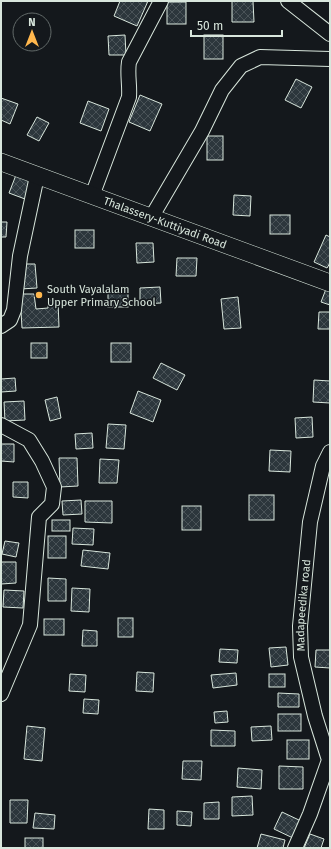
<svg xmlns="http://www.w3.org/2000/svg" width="331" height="849" font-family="'Fira Sans',sans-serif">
  <defs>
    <pattern id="building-cross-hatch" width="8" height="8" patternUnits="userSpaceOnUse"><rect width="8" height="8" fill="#2c363c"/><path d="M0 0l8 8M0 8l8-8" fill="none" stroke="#4a5358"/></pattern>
  </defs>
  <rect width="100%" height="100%" fill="#14181c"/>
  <!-- building -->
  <g fill="url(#building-cross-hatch)" stroke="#d8e6dc">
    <path d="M120 1H148L137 26 114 16Z"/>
    <path d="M232 1H253L254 22H232Z"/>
    <rect x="167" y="2" width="19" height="22"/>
    <path d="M125 35 126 55H109L108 36Z"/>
    <rect x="204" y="35" width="19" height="24"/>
    <path d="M296 79 312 87 301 108 285 100Z"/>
    <path d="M140 95 162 104 150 131 129 122Z"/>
    <path d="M1 98 18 104 10 124 1 120Z"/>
    <path d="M88 101 109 109 101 131 80 123Z"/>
    <path d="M37 117 49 123 39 141 27 135Z"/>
    <rect x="207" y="136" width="16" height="24"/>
    <path d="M16 175 32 181 25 199 9 193Z"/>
    <path d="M234 195 251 196 250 216 233 215Z"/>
    <rect x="270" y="215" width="20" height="19"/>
    <path d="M1 222H7L6 237H1Z"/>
    <rect x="75" y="230" width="19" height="18"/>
    <path d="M326 235 330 237V263L327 268 314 262Z"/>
    <path d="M136 243H153L154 262 137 263Z"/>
    <path d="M177 258H197L196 276H176Z"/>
    <path d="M20 264H35L37 288 20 289Z"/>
    <path d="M160 287 161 303 140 304V288Z"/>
    <path d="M326 289 330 290V305L321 302Z"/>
    <rect x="108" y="290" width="20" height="17"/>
    <path d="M20 294H34L36 309 48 308V300L58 301 59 327 22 328Z"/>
    <path d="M238 297 241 328 224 329 221 299Z"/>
    <path d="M319 312H330V329H318Z"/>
    <rect x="31" y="343" width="16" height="15"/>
    <rect x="111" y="343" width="20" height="19"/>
    <path d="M161 363 185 375 177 390 153 378Z"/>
    <path d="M15 378 16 391 1 392V379Z"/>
    <path d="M314 380 330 381V403L313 402Z"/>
    <path d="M138 391 161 400 153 422 130 413Z"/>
    <path d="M57 397 61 418 50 421 45 400Z"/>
    <path d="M24 401 25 420 5 421 4 402Z"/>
    <path d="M312 417 313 437 296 438 295 418Z"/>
    <path d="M108 424 126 425 124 449 106 448Z"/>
    <path d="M92 433 93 448 76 449 75 434Z"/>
    <path d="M1 444H14V462L1 461Z"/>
    <path d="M270 450 291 451 290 472 269 471Z"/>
    <path d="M59 458H77L78 486 60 487Z"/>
    <path d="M100 459 119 460 117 483H99Z"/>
    <path d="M13 482H28V498L13 497Z"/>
    <rect x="249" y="495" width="25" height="25"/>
    <path d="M81 500 82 514 63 515 62 501Z"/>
    <path d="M85 501H112V523L85 522Z"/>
    <rect x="182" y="506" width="19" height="24"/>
    <rect x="52" y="520" width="18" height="11"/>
    <path d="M73 528 94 529 93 545 72 544Z"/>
    <rect x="48" y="536" width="18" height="22"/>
    <path d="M5 541 19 543 16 557 2 554Z"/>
    <path d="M83 550 110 553 108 569 81 566Z"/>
    <path d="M1 562H16V583L1 584Z"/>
    <path d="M48 578 66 579V601H48Z"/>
    <path d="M72 588 90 589 89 612 71 611Z"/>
    <path d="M4 590 24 591 23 608 3 607Z"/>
    <rect x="118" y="618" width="15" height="19"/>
    <rect x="44" y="619" width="20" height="16"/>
    <path d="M83 630 97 631V646H82Z"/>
    <path d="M286 647 288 665 271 667 269 648Z"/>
    <path d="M220 649 238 650 237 663 219 662Z"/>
    <path d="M316 650H330V668L315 667Z"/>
    <path d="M137 672 154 673 153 692 136 691Z"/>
    <path d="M236 673 237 685 213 688 211 675Z"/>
    <path d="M70 674 86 675 85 692 69 691Z"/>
    <rect x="269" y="674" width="16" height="13"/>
    <path d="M278 693 299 694V707H278Z"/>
    <path d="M84 699 99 700 98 714 83 713Z"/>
    <path d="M227 711 228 722 215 723 214 712Z"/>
    <rect x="278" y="714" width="23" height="17"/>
    <path d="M27 726 45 728 42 761 24 759Z"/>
    <path d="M271 726 272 740 252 741 251 727Z"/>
    <path d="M211 730 235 731V746H211Z"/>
    <rect x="287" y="740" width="22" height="19"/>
    <path d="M183 761H202L201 780 182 779Z"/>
    <path d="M279 766 303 767V789H279Z"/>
    <path d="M238 768 262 770 261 789 237 787Z"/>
    <path d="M252 796 253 815 232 816V797Z"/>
    <path d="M10 800H28L27 823H10Z"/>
    <path d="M219 802V819H204V803Z"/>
    <path d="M149 809 164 810V829H148Z"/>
    <path d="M177 811 192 812 191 826 177 825Z"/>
    <path d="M282 812 301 821 293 838 274 829Z"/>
    <path d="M35 813 55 815 54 829 33 828Z"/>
    <path d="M261 834 285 840 283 848H257Z"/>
    <path d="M310 834 324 839 321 848H304Z"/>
    <rect x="25" y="838" width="18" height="10"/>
  </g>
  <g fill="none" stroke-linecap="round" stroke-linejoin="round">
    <!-- minor casing -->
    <g stroke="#d8e6dc" stroke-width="16">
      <g id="minor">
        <path d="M288 1 330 34"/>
        <path d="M92 196 129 97C130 85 127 74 129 62L161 1"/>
        <path d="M151 218 202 131 222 90 241 66 260 57 330 59"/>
        <path d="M1 326 10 320 14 310 20 256 37 176"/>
        <path d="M1 425 29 440 42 461 54 487 52 504 39 517 30 625 1 694"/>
        <path id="s1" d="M295 848 310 814 329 760 315 716 301 657 300 626 310 522 323 466 330 452"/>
      </g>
    </g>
    <!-- major casing -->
    <g stroke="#d8e6dc" stroke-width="18">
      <g id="major">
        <path id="s2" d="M1 162 330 283"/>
      </g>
    </g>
    <!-- minor -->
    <use href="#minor" stroke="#14181c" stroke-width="14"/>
    <!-- major -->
    <use href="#major" stroke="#14181c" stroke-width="17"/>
  </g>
  <!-- markers -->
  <circle fill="#ffb74d" stroke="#14181c" stroke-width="1.5" cx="39" cy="295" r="4"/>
  <g text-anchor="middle" stroke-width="3" stroke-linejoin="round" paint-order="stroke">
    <!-- street labels -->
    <g font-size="11" fill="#d8e6dc" stroke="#14181c">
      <text dy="4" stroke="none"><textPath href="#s2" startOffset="175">Thalassery-Kuttiyadi Road</textPath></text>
      <text dy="4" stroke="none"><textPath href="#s1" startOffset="253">Madapeedika road</textPath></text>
    </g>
    <!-- poi labels -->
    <g font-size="11" fill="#d8e6dc" stroke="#14181c" text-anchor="start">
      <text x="47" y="293">South Vayalalam<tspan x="47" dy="13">Upper Primary School</tspan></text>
    </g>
  </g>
  <!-- border -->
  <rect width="331" height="849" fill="none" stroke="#d8e6dc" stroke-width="4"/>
  <!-- north arrow -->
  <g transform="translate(32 32)"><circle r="19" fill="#14181c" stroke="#626a69"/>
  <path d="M0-3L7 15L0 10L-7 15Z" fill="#ffb74d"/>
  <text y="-6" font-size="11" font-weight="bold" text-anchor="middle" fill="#d8e6dc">N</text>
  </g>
  <!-- scale -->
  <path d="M191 30v6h91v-6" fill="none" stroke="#d8e6dc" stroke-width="2"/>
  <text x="197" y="30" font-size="12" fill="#d8e6dc" stroke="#14181c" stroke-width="3" paint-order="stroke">50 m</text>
</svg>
